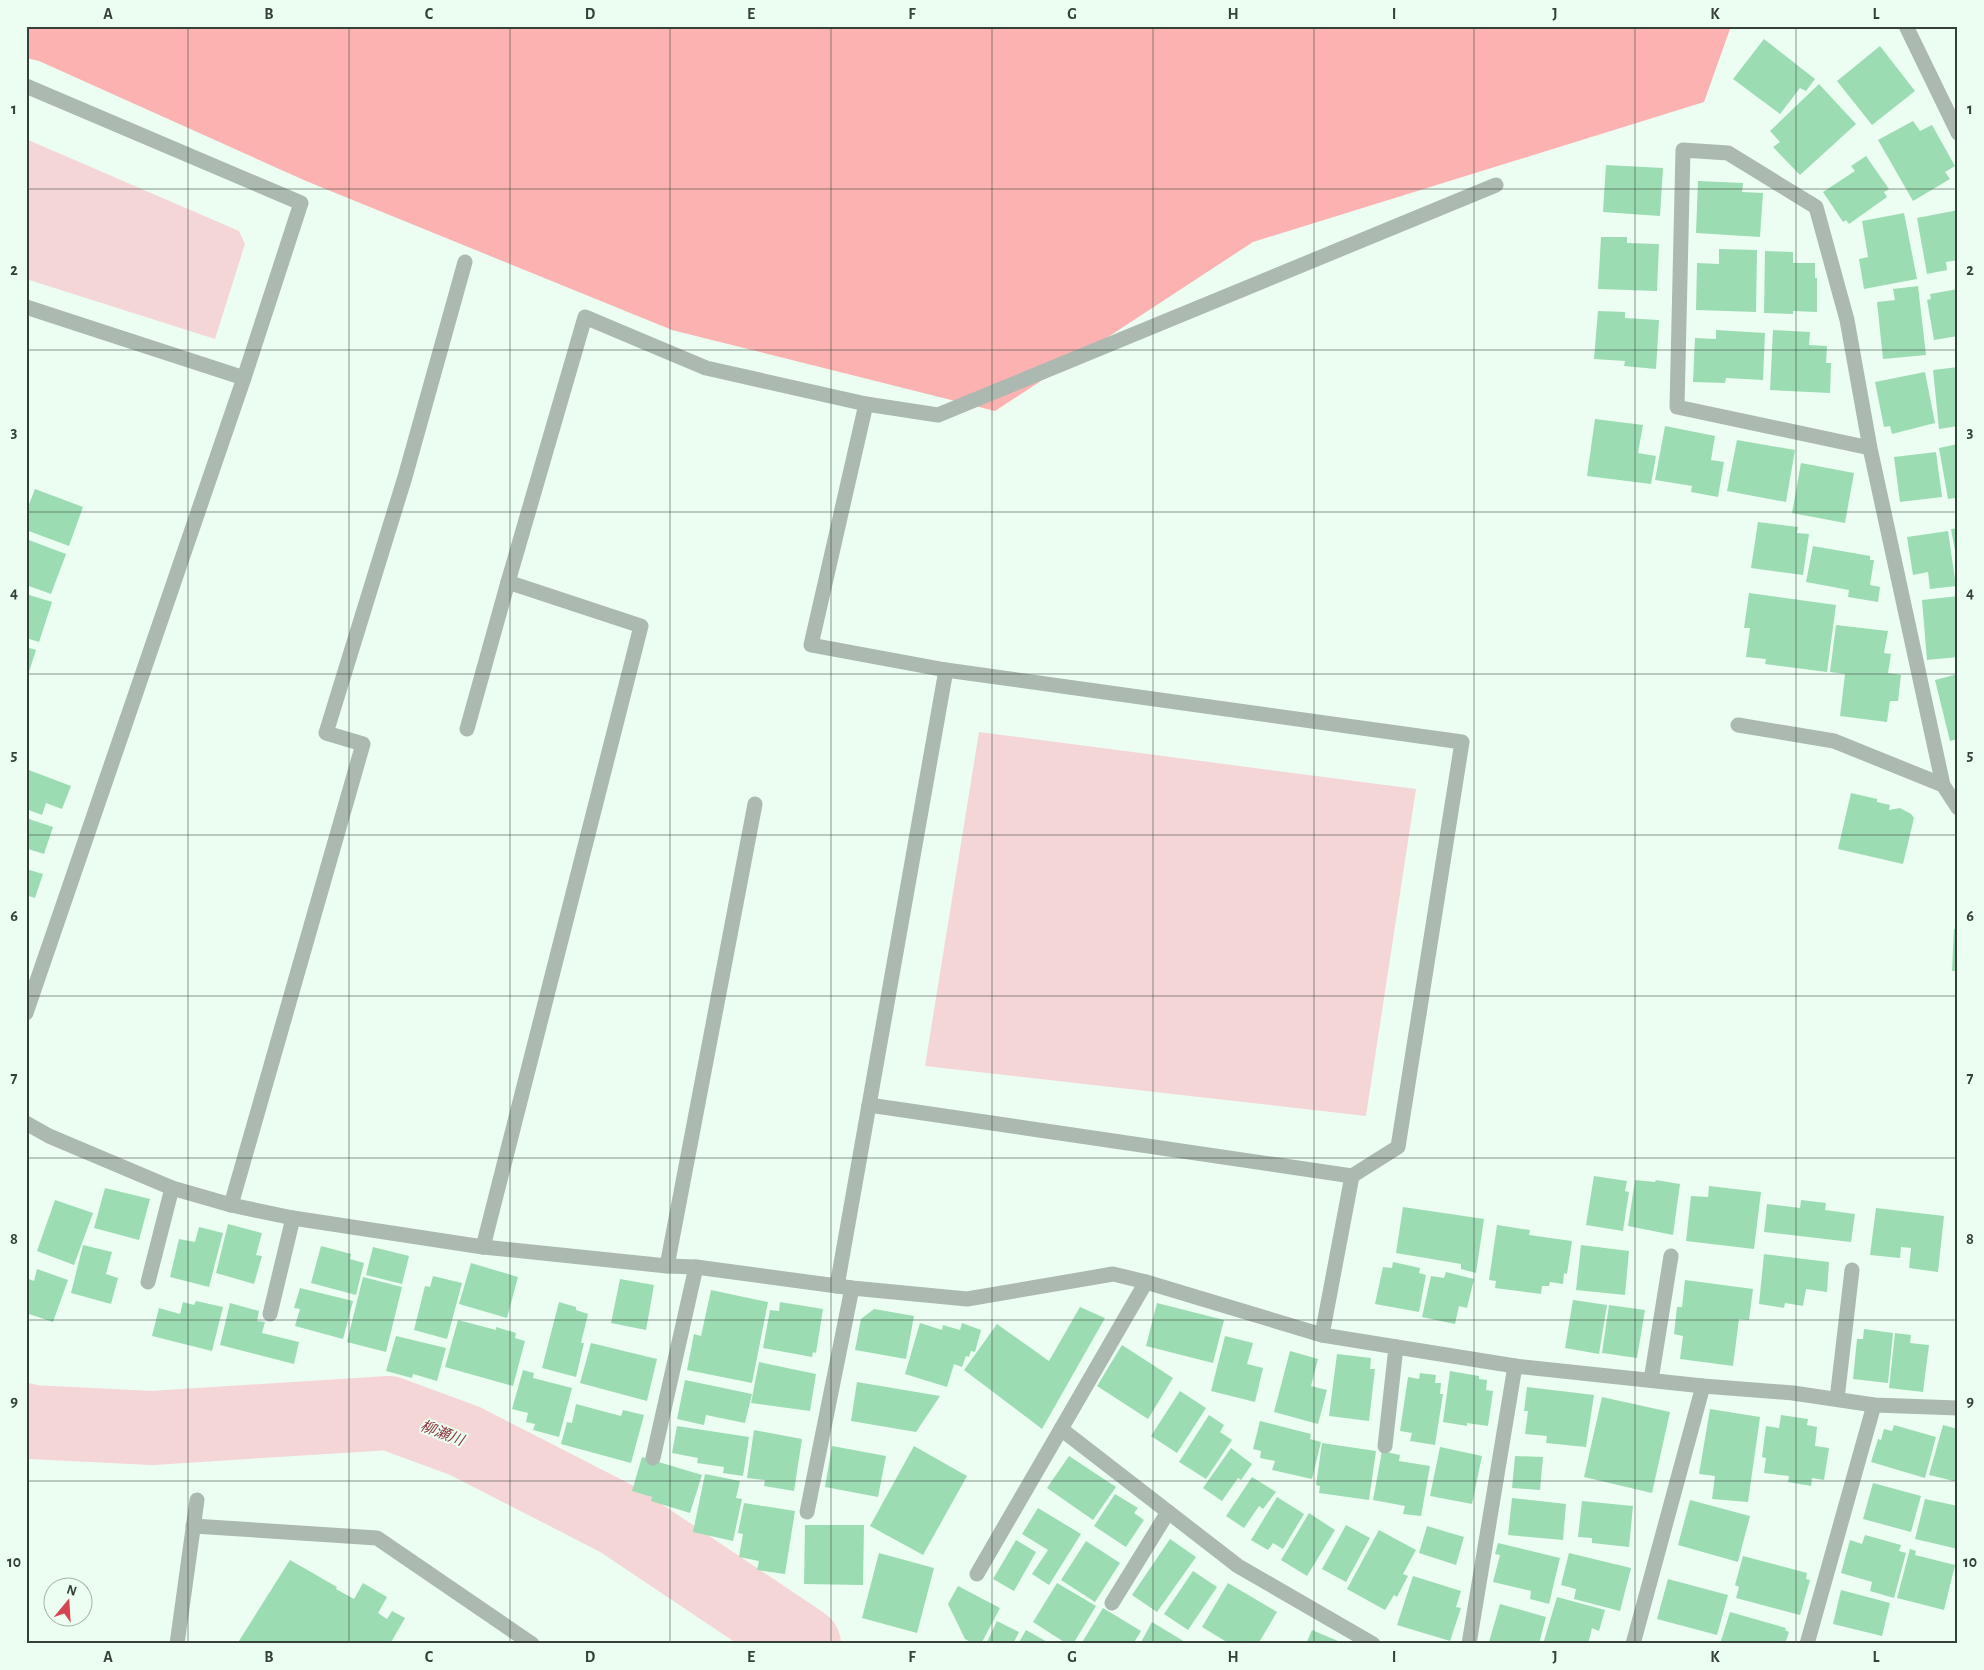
<svg xmlns="http://www.w3.org/2000/svg" width="1984" height="1670" font-family="'Alegreya Sans','Noto Sans JP',sans-serif">
  <rect width="100%" height="100%" fill="#ecfef2"/>
  <!-- forest -->
  <path fill="#fbb2b1" d="M26 26H1731L1704 102 1253 242 995 411 672 330 306 181 39 61 26 58Z"/>
  <!-- water -->
  <g fill="#f5d6d6">
    <path d="M26 139 239 231 245 244 215 339 26 279Z"/>
    <path d="M979 732 1416 789 1366 1116 925 1066Z"/>
  </g>
  <g fill="none" stroke-linecap="round" stroke-linejoin="round">
    <!-- river -->
    <path stroke="#f5d6d6" stroke-width="74" d="M26 1420 31 1422 152 1428 389 1413 465 1441 619 1520 804 1644"/>
  </g>
  <!-- building -->
  <g fill="#9cdcb3">
    <path d="M1764 39 1815 79 1806 91 1800 88 1780 114 1733 79Z"/>
    <path d="M1880 46 1915 91 1872 125 1837 81Z"/>
    <path d="M1819 84 1856 124 1800 175 1773 147 1780 142 1770 131Z"/>
    <path d="M1913 121 1920 131 1932 125 1955 166 1945 172 1950 179 1913 201 1878 140Z"/>
    <path d="M1866 156 1889 189 1884 192 1887 197 1849 224 1846 220 1843 222 1823 192 1855 171 1851 166Z"/>
    <path d="M1606 165 1663 168 1660 216 1603 212Z"/>
    <path d="M1698 181 1743 183 1742 192 1763 193 1760 237 1696 233Z"/>
    <path d="M1958 210V260L1946 262 1947 270 1927 274 1917 218Z"/>
    <path d="M1904 213 1917 279 1864 289 1859 259 1868 257 1862 221Z"/>
    <path d="M1601 237H1627V243L1659 244 1657 291 1598 289Z"/>
    <path d="M1719 249 1757 250 1756 312 1696 310 1697 263 1719 264Z"/>
    <path d="M1765 251 1793 252V263H1815V278H1817V312L1793 311V314L1764 313Z"/>
    <path d="M1918 286 1926 355 1883 359 1877 302 1895 300 1893 289Z"/>
    <path d="M1958 289V336L1934 340 1927 300 1931 299 1930 294Z"/>
    <path d="M1598 311 1625 312V318L1659 320 1656 369 1624 366 1625 361 1594 359Z"/>
    <path d="M1716 330 1765 333 1763 380 1726 378 1725 383 1693 382 1695 338 1716 339Z"/>
    <path d="M1773 330 1810 332 1809 345 1827 346 1826 363H1831L1830 393 1770 390Z"/>
    <path d="M1958 367V426L1939 429 1933 370Z"/>
    <path d="M1925 372 1935 423 1892 434 1890 426 1884 427 1875 382Z"/>
    <path d="M1595 419 1643 425 1638 453 1656 456 1651 484 1587 476Z"/>
    <path d="M1665 426 1715 436 1711 460 1724 462 1718 497 1691 492 1692 486 1655 480Z"/>
    <path d="M1737 440 1795 450 1786 502 1727 491Z"/>
    <path d="M1958 444V505L1956 506 1955 498 1948 499 1939 448Z"/>
    <path d="M1936 452 1942 497 1900 502 1894 457Z"/>
    <path d="M1801 463 1854 473 1845 523 1792 513Z"/>
    <path d="M35 489 83 507 69 546 26 530V512Z"/>
    <path d="M1758 522 1798 527 1797 533 1809 534 1803 575 1751 568Z"/>
    <path d="M1958 528V561H1957L1951 529Z"/>
    <path d="M1948 531 1956 586 1930 589 1928 572 1913 575 1907 537Z"/>
    <path d="M26 539 66 554 51 594 26 585Z"/>
    <path d="M1813 546 1870 556V560H1874L1870 585 1880 587 1878 602 1848 597 1849 590 1806 582Z"/>
    <path d="M1749 593 1836 605 1827 672 1765 664 1766 659 1746 657 1750 628H1744Z"/>
    <path d="M26 594 52 602 39 642 26 638Z"/>
    <path d="M1958 596V657L1927 660 1922 600Z"/>
    <path d="M1836 625 1888 631 1884 653 1891 654 1888 673 1901 675 1898 701H1890L1887 722 1840 716 1845 674 1830 672Z"/>
    <path d="M26 647 36 650 27 678H26Z"/>
    <path d="M1958 674V739L1950 741 1935 680Z"/>
    <path d="M26 769 71 786 62 809 46 803 42 815 26 809Z"/>
    <path d="M1851 793 1877 799V802L1890 805 1889 810 1900 808 1911 814 1914 818 1903 864 1838 849Z"/>
    <path d="M26 818 53 827 44 854 28 849 26 854Z"/>
    <path d="M26 869 43 874 35 898 26 895Z"/>
    <path d="M1954 929H1958V971H1952Z"/>
    <path d="M1594 1176 1627 1181 1625 1191 1629 1192 1623 1231 1586 1225Z"/>
    <path d="M1635 1180 1655 1182 1656 1180 1680 1184 1673 1235 1628 1226Z"/>
    <path d="M1709 1186 1761 1192 1754 1249 1686 1241 1691 1196 1708 1197Z"/>
    <path d="M105 1188 150 1199 139 1240 94 1228Z"/>
    <path d="M55 1200 93 1213 74 1265 37 1251Z"/>
    <path d="M1801 1200 1826 1203 1825 1210 1855 1214 1851 1242 1764 1232 1767 1204 1800 1208Z"/>
    <path d="M1403 1207 1484 1219 1476 1273 1461 1269V1264L1396 1253Z"/>
    <path d="M1876 1208 1944 1216 1938 1272 1909 1268 1911 1248 1901 1247 1900 1258 1870 1255Z"/>
    <path d="M228 1224 262 1233 256 1255 262 1256 254 1284 216 1273Z"/>
    <path d="M1497 1225 1530 1230 1529 1235 1572 1241 1567 1274 1564 1273 1563 1284 1550 1282 1549 1286H1542L1541 1294 1495 1288 1496 1281 1489 1280Z"/>
    <path d="M199 1227 223 1233 209 1287 170 1277 179 1239 195 1242Z"/>
    <path d="M83 1245 112 1252 106 1274 118 1278 111 1304 71 1293Z"/>
    <path d="M1581 1245 1629 1251 1625 1295 1576 1290Z"/>
    <path d="M321 1246 351 1254 350 1259 364 1263 356 1295 311 1283Z"/>
    <path d="M373 1247 409 1256 402 1284 366 1275Z"/>
    <path d="M1764 1254 1829 1262 1827 1292 1806 1289 1803 1306 1785 1303 1784 1308 1759 1304Z"/>
    <path d="M1393 1262 1420 1268 1419 1273 1426 1275 1419 1312 1375 1304 1383 1267 1392 1268Z"/>
    <path d="M471 1263 518 1277 507 1318 459 1304Z"/>
    <path d="M37 1269 68 1280 53 1322 26 1313V1278L34 1281Z"/>
    <path d="M1446 1272 1474 1279 1467 1308 1459 1306 1455 1324 1422 1317 1431 1276 1444 1278Z"/>
    <path d="M433 1276 462 1283 447 1339 414 1330 425 1286 430 1287Z"/>
    <path d="M363 1277 402 1287 386 1352 347 1342Z"/>
    <path d="M620 1279 654 1285 646 1330 611 1323Z"/>
    <path d="M1685 1280 1753 1289 1749 1320 1739 1319 1733 1366 1680 1359 1683 1336 1674 1334 1677 1307H1682Z"/>
    <path d="M300 1288 353 1301 343 1339 295 1326 300 1309 294 1308Z"/>
    <path d="M711 1290 768 1302 752 1383 687 1370 694 1334 701 1336Z"/>
    <path d="M1573 1300 1607 1305 1599 1354 1565 1348Z"/>
    <path d="M196 1301 223 1307 212 1351 152 1336 159 1308 180 1314 183 1302 194 1305Z"/>
    <path d="M559 1302 576 1307V1310L588 1314 581 1343H584L576 1377 542 1368Z"/>
    <path d="M780 1302 823 1309 816 1353 813 1352 812 1357 763 1348 770 1310 779 1311Z"/>
    <path d="M230 1303 259 1311 257 1321 265 1322 262 1333 299 1342 294 1364 220 1345Z"/>
    <path d="M1157 1303 1224 1320 1213 1363 1146 1346Z"/>
    <path d="M1609 1305 1645 1310 1637 1358 1602 1353Z"/>
    <path d="M1080 1307 1105 1318 1042 1429 964 1370 997 1324 1049 1361Z"/>
    <path d="M874 1309 914 1316 906 1359 855 1350 861 1319Z"/>
    <path d="M458 1320 496 1330V1327L516 1333 515 1338 525 1341 513 1386 445 1367Z"/>
    <path d="M920 1323 942 1330 943 1325 960 1330 962 1323 981 1330 975 1352 971 1351 969 1357 966 1356 962 1367 954 1364 947 1387 905 1374Z"/>
    <path d="M1864 1329 1893 1333 1888 1383 1853 1379 1857 1339H1863Z"/>
    <path d="M1895 1333 1911 1335 1910 1343 1929 1345 1923 1392 1889 1388Z"/>
    <path d="M396 1336 446 1348 437 1381 413 1374 412 1378 386 1371Z"/>
    <path d="M1225 1336 1253 1343 1247 1364 1263 1368 1255 1402 1211 1391Z"/>
    <path d="M591 1343 657 1359 647 1401 580 1383Z"/>
    <path d="M1122 1345 1173 1378 1148 1419 1097 1386Z"/>
    <path d="M1290 1351 1318 1359 1311 1386 1327 1390 1318 1424 1274 1412Z"/>
    <path d="M1337 1354 1371 1358 1370 1369H1375L1369 1421 1329 1416Z"/>
    <path d="M759 1362 816 1374 810 1411 751 1403Z"/>
    <path d="M523 1370 534 1373 533 1378 572 1388 559 1437 533 1430 535 1424 526 1422 528 1413 512 1409Z"/>
    <path d="M1450 1371 1479 1376V1379L1487 1380 1486 1390 1493 1391 1488 1426 1467 1423V1426L1443 1422Z"/>
    <path d="M1420 1373 1436 1375 1435 1383H1441L1440 1394H1443L1435 1445 1410 1441 1412 1433 1400 1431 1408 1377 1419 1379Z"/>
    <path d="M685 1380 752 1394 745 1423 706 1415 704 1425 677 1419Z"/>
    <path d="M857 1382 940 1396 916 1432 851 1421Z"/>
    <path d="M1527 1387 1594 1395 1586 1447 1546 1443 1547 1436 1525 1434 1528 1411H1524Z"/>
    <path d="M1180 1391 1206 1408 1177 1453 1151 1436Z"/>
    <path d="M1602 1397 1670 1412 1652 1493 1584 1477Z"/>
    <path d="M576 1404 621 1416 623 1410 644 1415 631 1463 561 1444 567 1422 572 1423Z"/>
    <path d="M1710 1409 1760 1417 1748 1502 1712 1499 1715 1476 1699 1474Z"/>
    <path d="M1209 1415 1224 1425 1220 1432 1232 1440 1206 1479 1179 1462Z"/>
    <path d="M1781 1415 1808 1419 1807 1425 1817 1427 1815 1446 1829 1448 1824 1480 1812 1478 1811 1486 1788 1482 1789 1476 1764 1473 1766 1458 1762 1457 1766 1426 1779 1428Z"/>
    <path d="M1260 1421 1311 1434 1310 1439 1321 1442 1312 1479 1272 1470 1275 1461 1260 1458 1261 1451 1253 1449Z"/>
    <path d="M1894 1425 1936 1437 1925 1478 1871 1462 1878 1439 1881 1440 1884 1429 1892 1431Z"/>
    <path d="M1943 1425 1958 1429V1482L1929 1475Z"/>
    <path d="M677 1426 749 1437 743 1476 723 1473 724 1467 697 1463 698 1458 672 1453Z"/>
    <path d="M754 1430 802 1439 794 1491 764 1486 765 1480 747 1478Z"/>
    <path d="M1322 1443 1376 1451 1369 1500 1319 1493 1320 1486 1316 1485Z"/>
    <path d="M832 1446 886 1456 878 1497 825 1487Z"/>
    <path d="M914 1446 967 1476 923 1555 870 1526Z"/>
    <path d="M1440 1447 1482 1456 1472 1504 1430 1496Z"/>
    <path d="M1231 1448 1252 1464 1241 1480 1238 1478 1222 1501 1203 1488Z"/>
    <path d="M1382 1451 1400 1455 1399 1461 1430 1466 1421 1516 1403 1514 1405 1506 1373 1500Z"/>
    <path d="M1069 1456 1116 1487 1093 1520 1047 1488Z"/>
    <path d="M1515 1456 1543 1457 1540 1490 1512 1488Z"/>
    <path d="M642 1457 702 1475 690 1513 651 1501 652 1497 632 1491Z"/>
    <path d="M705 1474 740 1481 736 1498 742 1499 733 1541 693 1532Z"/>
    <path d="M1252 1477 1276 1492 1263 1509 1259 1506 1244 1528 1226 1516Z"/>
    <path d="M1873 1483 1921 1496 1911 1532 1863 1519Z"/>
    <path d="M1115 1494 1138 1508 1134 1513 1144 1520 1126 1547 1094 1526Z"/>
    <path d="M1277 1497 1304 1514 1283 1549 1273 1543 1268 1550 1251 1540Z"/>
    <path d="M1512 1498 1566 1504 1563 1540 1508 1535Z"/>
    <path d="M1925 1499 1958 1506V1549L1915 1539Z"/>
    <path d="M1690 1500 1750 1516 1738 1562 1678 1545Z"/>
    <path d="M1582 1501 1633 1506 1629 1547 1592 1543V1538L1578 1537Z"/>
    <path d="M744 1503 795 1511 785 1574 757 1570 759 1561 739 1557 743 1534 738 1533Z"/>
    <path d="M1038 1508 1081 1534 1049 1585 1032 1574 1048 1550 1022 1534Z"/>
    <path d="M1309 1513 1335 1530 1307 1576 1281 1560Z"/>
    <path d="M805 1525H864L863 1585 804 1584Z"/>
    <path d="M1346 1525 1370 1538 1346 1582 1322 1569Z"/>
    <path d="M1427 1526 1464 1537 1456 1565 1419 1553Z"/>
    <path d="M1379 1530 1416 1550 1403 1574 1408 1576 1397 1597 1394 1595 1385 1610 1347 1589Z"/>
    <path d="M1865 1535 1901 1545 1899 1551 1906 1553 1894 1598 1870 1591 1872 1582 1841 1573 1850 1540 1862 1544Z"/>
    <path d="M1170 1539 1196 1557 1157 1612 1132 1595Z"/>
    <path d="M1016 1540 1036 1552 1014 1591 993 1579Z"/>
    <path d="M1086 1541 1120 1563 1095 1602 1061 1580Z"/>
    <path d="M1498 1543 1560 1558 1549 1604 1530 1599 1531 1591 1493 1582 1500 1555 1495 1554Z"/>
    <path d="M1910 1549 1916 1551 1915 1555 1955 1565 1944 1610 1897 1598Z"/>
    <path d="M879 1553 934 1568 917 1633 862 1618Z"/>
    <path d="M1569 1553 1631 1568 1620 1611 1574 1599 1576 1589 1561 1585Z"/>
    <path d="M1743 1556 1807 1573 1806 1579 1810 1580 1800 1615 1736 1598 1739 1587 1735 1585Z"/>
    <path d="M290 1560 337 1587 336 1589 354 1599 363 1583 387 1597 378 1613 387 1619 392 1611 405 1618 390 1644H237Z"/>
    <path d="M1193 1571 1217 1587 1188 1630 1164 1614Z"/>
    <path d="M1413 1576 1461 1591 1456 1607 1461 1608 1450 1641 1397 1625Z"/>
    <path d="M1668 1579 1728 1595 1717 1635 1657 1619Z"/>
    <path d="M1057 1583 1096 1606 1073 1644H1067L1033 1622Z"/>
    <path d="M1228 1583 1277 1612 1258 1644H1230L1202 1627Z"/>
    <path d="M958 1586 1000 1608 981 1644H974L965 1639 948 1604Z"/>
    <path d="M1841 1590 1890 1603 1882 1636 1833 1624Z"/>
    <path d="M1557 1597 1605 1610 1599 1631 1592 1628 1588 1644H1543Z"/>
    <path d="M1500 1604 1546 1617 1539 1644H1496L1489 1642Z"/>
    <path d="M1103 1608 1141 1631 1133 1644H1081Z"/>
    <path d="M1730 1612 1786 1628 1785 1630 1789 1632 1785 1644H1720Z"/>
    <path d="M997 1621 1019 1632 1013 1644H986Z"/>
    <path d="M1152 1622 1185 1642 1183 1644H1140Z"/>
    <path d="M1026 1630 1051 1644H1018Z"/>
    <path d="M1312 1630 1345 1644H1306Z"/>
  </g>
  <g fill="none" stroke-linecap="round" stroke-linejoin="round">
    <!-- minor -->
    <g stroke="#acb9b0" stroke-width="15">
      <path d="M1906 26 1958 133"/>
      <path d="M26 86 301 203 244 378 26 1013"/>
      <path d="M26 307 244 378"/>
      <path d="M1870 448 1677 407 1683 150 1728 153 1816 207 1847 320 1870 448 1943 785 1958 808"/>
      <path d="M1738 725 1834 741 1943 785"/>
      <path d="M467 729 508 582"/>
      <path d="M869 1105 1352 1176 1398 1147 1462 742 946 670"/>
      <path d="M26 1123 49 1136 172 1188 231 1205 293 1218 483 1247 667 1266 696 1267 852 1288 967 1299 1113 1274 1146 1282 1322 1335 1515 1366 1703 1386 1793 1393 1874 1405 1958 1408"/>
      <path d="M231 1205 363 744 326 733 405 477 465 262"/>
      <path d="M483 1247 641 626 508 582 585 317 706 368 866 404 938 415 1496 185"/>
      <path d="M667 1266 755 804"/>
      <path d="M148 1282 172 1188"/>
      <path d="M1146 1282 1061 1429 1238 1566 1373 1644"/>
      <path d="M837 1286 946 670 811 645 866 404"/>
      <path d="M270 1314 293 1218"/>
      <path d="M1322 1335 1352 1176"/>
      <path d="M1651 1380 1671 1256"/>
      <path d="M1837 1399 1852 1270"/>
      <path d="M1385 1446 1396 1347"/>
      <path d="M653 1458 696 1267"/>
      <path d="M807 1512 852 1288"/>
      <path d="M193 1526 377 1538 532 1644"/>
      <path d="M977 1574 1061 1429"/>
      <path d="M1112 1603 1168 1512"/>
      <path d="M177 1644 197 1500"/>
      <path d="M1469 1644 1515 1366"/>
      <path d="M1633 1644 1703 1386"/>
      <path d="M1807 1644 1874 1405"/>
    </g>
  </g>
  <!-- grid -->
  <path fill="none" stroke="#344038" stroke-width="1" stroke-opacity="0.55" d="M188 26V1644M349 26V1644M510 26V1644M670 26V1644M831 26V1644M992 26V1644M1153 26V1644M1314 26V1644M1474 26V1644M1635 26V1644M1796 26V1644M26 189H1958M26 350H1958M26 512H1958M26 674H1958M26 835H1958M26 996H1958M26 1158H1958M26 1320H1958M26 1481H1958"/>
  <g text-anchor="middle" stroke-width="4" stroke-linejoin="round" paint-order="stroke">
    <!-- water labels -->
    <g font-size="15" font-style="italic" fill="#8b363b" stroke="#ecfef2">
      <text transform="translate(442 1433) rotate(21)" y="5">柳瀬川</text>
    </g>
  </g>
  <!-- border -->
  <rect width="1984" height="1670" fill="none" stroke="#ecfef2" stroke-width="55"/>
  <!-- north arrow -->
  <g transform="translate(68 1602) rotate(18)"><circle r="24" fill="#ecfef2" stroke="#a2b2a8"/>
  <path d="M0-4L9 19L0 12L-9 19Z" fill="#d44451"/>
  <text y="-8" font-size="14" font-weight="bold" text-anchor="middle" fill="#344038">N</text>
  </g>
  <rect x="28" y="28" width="1928" height="1614" fill="none" stroke="#344038" stroke-width="2"/>
  <g font-size="16" text-anchor="middle" font-weight="bold" fill="#344038">
    <text x="108" y="19">A</text>
    <text x="269" y="19">B</text>
    <text x="429" y="19">C</text>
    <text x="590" y="19">D</text>
    <text x="751" y="19">E</text>
    <text x="912" y="19">F</text>
    <text x="1072" y="19">G</text>
    <text x="1233" y="19">H</text>
    <text x="1394" y="19">I</text>
    <text x="1555" y="19">J</text>
    <text x="1715" y="19">K</text>
    <text x="1876" y="19">L</text>
    <text x="14" y="114">1</text>
    <text x="1970" y="114">1</text>
    <text x="14" y="275">2</text>
    <text x="1970" y="275">2</text>
    <text x="14" y="437">3</text>
    <text x="1970" y="437">3</text>
    <text x="14" y="598">4</text>
    <text x="1970" y="598">4</text>
    <text x="14" y="760">5</text>
    <text x="1970" y="760">5</text>
    <text x="14" y="921">6</text>
    <text x="1970" y="921">6</text>
    <text x="14" y="1083">7</text>
    <text x="1970" y="1083">7</text>
    <text x="14" y="1244">8</text>
    <text x="1970" y="1244">8</text>
    <text x="14" y="1406">9</text>
    <text x="1970" y="1406">9</text>
    <text x="14" y="1567">10</text>
    <text x="1970" y="1567">10</text>
    <text x="108" y="1662">A</text>
    <text x="269" y="1662">B</text>
    <text x="429" y="1662">C</text>
    <text x="590" y="1662">D</text>
    <text x="751" y="1662">E</text>
    <text x="912" y="1662">F</text>
    <text x="1072" y="1662">G</text>
    <text x="1233" y="1662">H</text>
    <text x="1394" y="1662">I</text>
    <text x="1555" y="1662">J</text>
    <text x="1715" y="1662">K</text>
    <text x="1876" y="1662">L</text>
  </g>
</svg>
